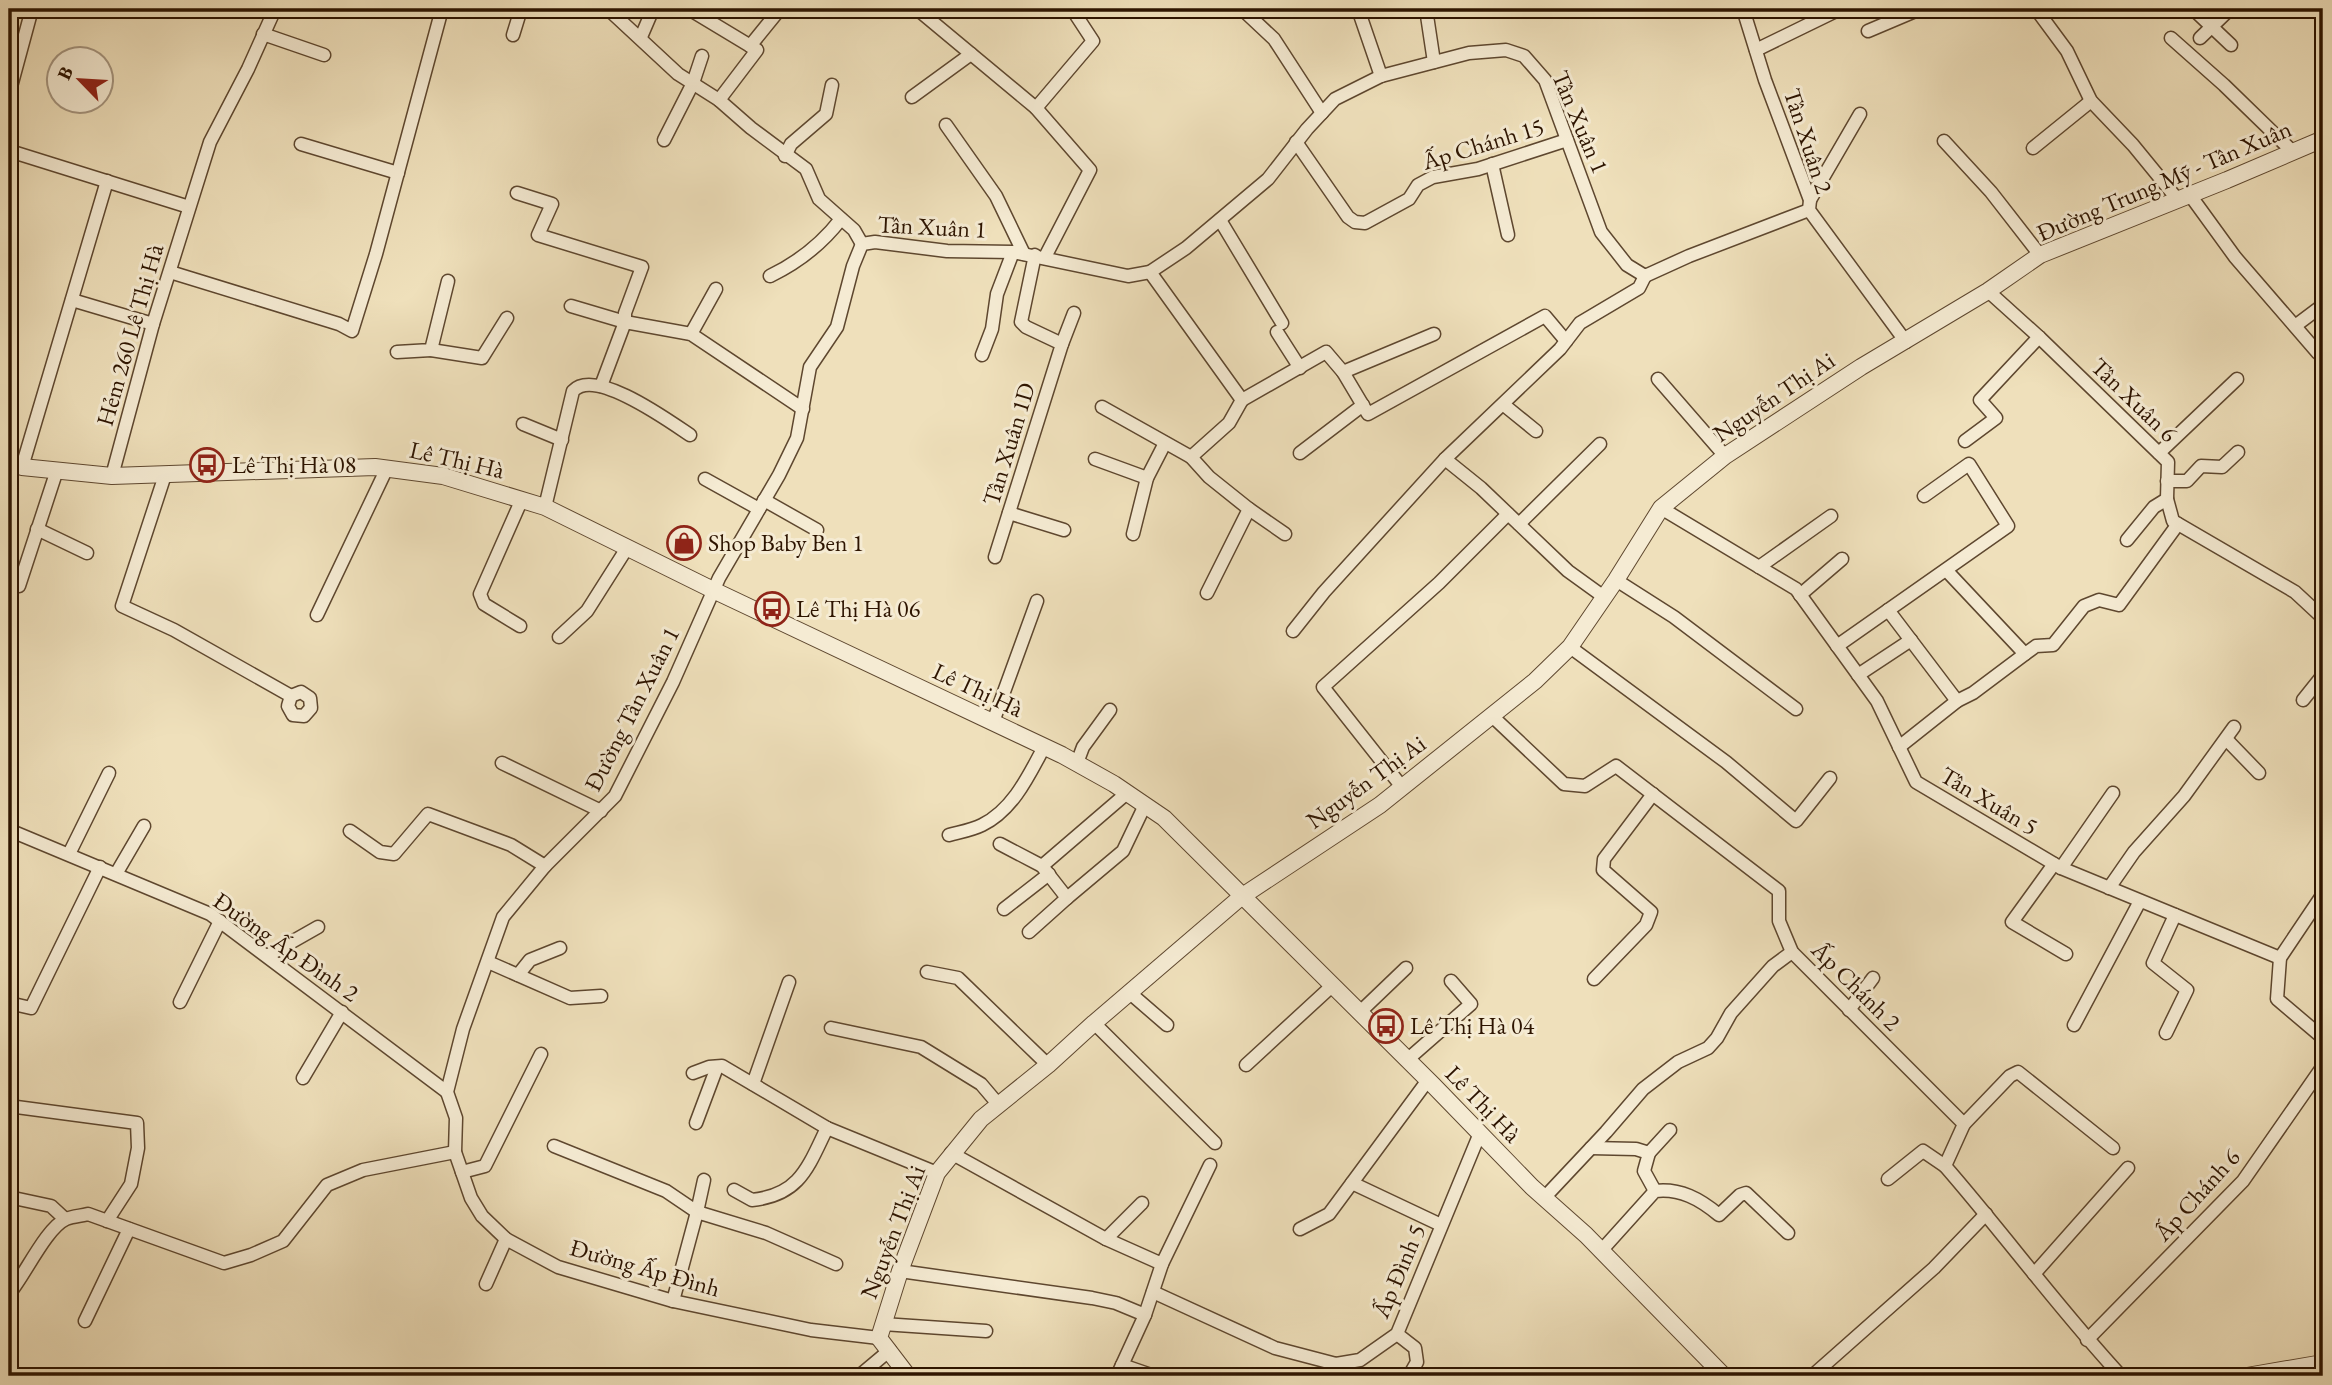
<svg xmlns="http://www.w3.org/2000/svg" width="2332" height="1385" font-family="'EB Garamond',serif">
  <rect width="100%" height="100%" fill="#efe0bb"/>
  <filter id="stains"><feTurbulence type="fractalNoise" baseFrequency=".00286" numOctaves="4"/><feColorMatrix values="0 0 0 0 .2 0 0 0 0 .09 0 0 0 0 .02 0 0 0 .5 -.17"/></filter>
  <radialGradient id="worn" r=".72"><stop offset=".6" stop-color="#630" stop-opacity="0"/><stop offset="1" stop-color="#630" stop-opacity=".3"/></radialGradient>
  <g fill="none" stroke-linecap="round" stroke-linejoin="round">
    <!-- stream -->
    <path stroke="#707870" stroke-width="3.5" d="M9 35 17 9"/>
    <!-- minor casing -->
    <g stroke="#5e472f" stroke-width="15">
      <g id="minor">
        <path d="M608 9 678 74 719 100 751 128 806 169 819 199 854 230 862 244"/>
        <path d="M689 9 757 50 719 100"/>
        <path d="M917 9 1036 108"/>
        <path d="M1242 9 1274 39 1322 113"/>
        <path d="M1358 9 1381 76"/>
        <path d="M1426 9 1434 62"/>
        <path d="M1743 9 1765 80 1810 200 1809 210 1906 342"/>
        <path d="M2036 9 2067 51 2091 101 2133 145 2178 200"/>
        <path d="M2193 9 2231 45"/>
        <path d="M1868 31 1920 9"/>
        <path d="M263 34 324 55"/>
        <path d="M513 35 521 9"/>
        <path d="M641 37 653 9"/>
        <path d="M2171 38 2224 85 2293 152"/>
        <path d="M2200 38 2230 9"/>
        <path d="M750 46 780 9"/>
        <path d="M1756 50 1840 9"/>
        <path d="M9 94 32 9"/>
        <path d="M912 97 971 54"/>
        <path d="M946 125 996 196 1024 254"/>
        <path d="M664 140 693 83 702 56"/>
        <path d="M1944 141 1991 192 2040 255"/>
        <path d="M1296 142 1348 217 1355 222 1365 223 1409 199 1418 185 1433 177 1478 169 1567 140"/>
        <path d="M301 144 398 173"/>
        <path d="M2033 148 2091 101"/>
        <path d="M9 149 13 152 189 207"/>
        <path d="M785 156 791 144 826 114 832 85"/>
        <path d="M1492 164 1508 235"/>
        <path d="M517 193 552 204 538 235 642 267 625 313V322L571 306"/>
        <path d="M2190 195 2235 257 2318 353 2323 349"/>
        <path d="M1810 200 1860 114"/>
        <path d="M1220 220 1282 323"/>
        <path d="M1045 257 1090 170 1036 108 1093 41 1072 9"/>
        <path d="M170 272 339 324 352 331 376 254 442 9"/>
        <path d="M1150 272 1242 400 1229 423 1191 457 1209 477 1249 509 1207 593"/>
        <path d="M770 276C799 262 821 245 841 219"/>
        <path d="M1988 291 2039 337 2168 462 2167 499 2173 521 2295 592 2323 618"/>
        <path d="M72 300 153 324"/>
        <path d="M2295 326 2323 305"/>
        <path d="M1277 332 1300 368"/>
        <path d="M691 334 716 289"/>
        <path d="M1062 344 1074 313"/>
        <path d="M431 350 482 358 507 318"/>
        <path d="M397 352 431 350 448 281"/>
        <path d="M982 355 992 329 997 294 1013 252"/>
        <path d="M1343 372 1434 334"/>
        <path d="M1658 379 1725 456"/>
        <path d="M601 386 625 322 691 334 803 409"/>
        <path d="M1242 400 1326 352 1343 372 1368 414 1545 316 1566 341"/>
        <path d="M1504 405 1536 431"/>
        <path d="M1102 407 1191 457"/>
        <path d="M523 424 562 440"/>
        <path d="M1965 441 1996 418 1980 400 2039 337"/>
        <path d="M1300 453 1363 405"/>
        <path d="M2159 453 2237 379"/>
        <path d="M1095 459 1147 478"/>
        <path d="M22 467 107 181"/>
        <path d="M165 475 122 606 174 630 291 696"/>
        <path d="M112 476 153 324 210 142 248 69 275 9"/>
        <path d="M705 479 759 509"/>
        <path d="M2167 481H2187L2201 466 2222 467 2238 452"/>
        <path d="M764 500 817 530"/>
        <path d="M545 507 573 391C595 367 669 421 690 435"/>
        <path d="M1661 508 1796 589 1877 701 1916 782 2061 868 2280 958"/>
        <path d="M1249 509 1285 534"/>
        <path d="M1009 513 1064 530"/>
        <path d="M1519 524 1600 444"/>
        <path d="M37 529 87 553"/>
        <path d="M1133 534 1147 478 1165 443"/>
        <path d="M2127 540 2154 507 2167 499"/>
        <path d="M995 557 1062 344 1026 327 1021 322 1035 255"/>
        <path d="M1759 567 1831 516"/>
        <path d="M1616 580 1674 617 1796 709"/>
        <path d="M19 586 57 470"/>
        <path d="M1800 595 1842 559"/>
        <path d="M1604 597 1568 571 1481 488 1445 459 1560 349 1580 323 1639 288 1645 276"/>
        <path d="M1888 610 1957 701 1973 693 2025 654 1946 570"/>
        <path d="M317 615 387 468"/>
        <path d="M520 626 484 604 480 594 522 499"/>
        <path d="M1293 631 1324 592 1445 459"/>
        <path d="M559 637 587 611 627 548"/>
        <path d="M1837 646 2008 526 1969 464 1924 496"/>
        <path d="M1570 647 1726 762 1796 821 1830 778"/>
        <path d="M2025 654 2036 646 2053 645 2084 606 2099 600 2119 605 2178 524"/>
        <path d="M1858 675 1911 640"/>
        <path d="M301 692 310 698 311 708 304 716 293 715 288 706 291 696Z"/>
        <path d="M2303 700 2323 675"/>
        <path d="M1492 716 1564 784 1585 786 1616 766 1779 891V921L1792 952 1964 1124 1945 1166C2005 1235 2059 1309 2121 1376"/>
        <path d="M993 722 1037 601"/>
        <path d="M2227 740 2259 773"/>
        <path d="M1899 747 1957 701"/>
        <path d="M502 763 601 811"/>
        <path d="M1077 763 1083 747 1110 710"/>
        <path d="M1402 787 1323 687 1439 583 1508 514"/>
        <path d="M9 830 210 914 447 1092"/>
        <path d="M350 831 380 852 394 854 428 814 511 845 545 866"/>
        <path d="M949 835C960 832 972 830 982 825 1013 810 1029 775 1044 747"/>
        <path d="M1000 844 1042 866 1127 793"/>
        <path d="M69 854 109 773"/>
        <path d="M2054 864 2012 922 2066 954"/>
        <path d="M1042 866 1067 898 1123 851 1145 805"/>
        <path d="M2061 868 2113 793"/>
        <path d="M116 874 144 826"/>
        <path d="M2109 888 2134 852 2184 796 2234 727"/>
        <path d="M2323 894 2280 958 2277 999 2323 1038"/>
        <path d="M1004 909 1049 874"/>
        <path d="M1029 932 1067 898"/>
        <path d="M267 956 318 927"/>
        <path d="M488 962 570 998 601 996"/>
        <path d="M927 972 958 978 1048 1065"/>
        <path d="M518 975 530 960 560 948"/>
        <path d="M1594 979 1646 925 1651 912 1603 870 1604 859 1653 794"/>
        <path d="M1130 993 1167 1025"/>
        <path d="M180 1002 220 921"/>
        <path d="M9 1003 31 1008 100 867"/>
        <path d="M1849 1010 1873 978"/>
        <path d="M1359 1013 1406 968"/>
        <path d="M1094 1023 1215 1143"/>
        <path d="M2074 1025 2140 901"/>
        <path d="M831 1028 921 1047 981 1084 998 1104"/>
        <path d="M2166 1033 2187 990 2153 963 2175 915"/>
        <path d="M1407 1060 1471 1004 1451 981"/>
        <path d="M1246 1065 1333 985"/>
        <path d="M693 1073 709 1067 722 1066 827 1128 937 1173"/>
        <path d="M303 1078 342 1012"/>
        <path d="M753 1084 789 982"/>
        <path d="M9 1106 137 1123 138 1148 131 1184 107 1221"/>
        <path d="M696 1123 717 1067"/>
        <path d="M1964 1124 2010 1076 2018 1072 2113 1148"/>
        <path d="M554 1146 666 1191 697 1212 704 1180"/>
        <path d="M1591 1148 1636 1149 1649 1153 1644 1171 1655 1191"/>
        <path d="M951 1153 1106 1239 1162 1264 1210 1165"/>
        <path d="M1649 1153 1670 1130"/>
        <path d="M462 1172 485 1166 541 1054"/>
        <path d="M1888 1179 1923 1151 1945 1166"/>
        <path d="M1352 1183 1441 1225"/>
        <path d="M734 1190 752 1200C800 1195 808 1167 827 1128"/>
        <path d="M9 1197 51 1206 65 1219"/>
        <path d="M1544 1198 1606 1132 1643 1089 1678 1062 1708 1048 1717 1038 1731 1013 1773 966 1792 952"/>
        <path d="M1300 1229 1329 1214 1428 1080"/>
        <path d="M1106 1239 1142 1203"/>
        <path d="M1601 1251 1655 1191C1680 1188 1700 1199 1719 1215L1740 1195 1746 1193 1788 1233"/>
        <path d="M900 1271 1092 1298 1116 1303 1145 1315"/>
        <path d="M2034 1274 2128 1168"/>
        <path d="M486 1284 506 1239"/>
        <path d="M1153 1292 1275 1348 1336 1364 1360 1360 1397 1334 1480 1133"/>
        <path d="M9 1294C25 1275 46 1228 66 1219 73 1216 81 1216 88 1214L224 1263 251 1255 283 1241 327 1185 363 1170 455 1152"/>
        <path d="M673 1301 697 1212 766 1233 836 1264"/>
        <path d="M85 1321 129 1229"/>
        <path d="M883 1324 986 1331"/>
        <path d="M1397 1334 1415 1348 1417 1362 1409 1376"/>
        <path d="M879 1338 811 1330 673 1301 558 1267 506 1239 482 1216 471 1198 455 1152 456 1118 447 1092 463 1029 503 917 545 866 615 796 673 682 719 578 779 475 797 438 810 367 837 327 853 266 862 244 875 242 947 251 1013 252 1128 276 1150 272 1186 248 1268 179 1307 129 1335 99 1381 76 1469 53 1506 50 1524 56 1545 80 1601 232 1627 265 1645 276 1689 256 1809 210"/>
        <path d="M2087 1340 2243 1181 2323 1066"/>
        <path d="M1122 1365 1154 1376"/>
        <path d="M859 1376 890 1350"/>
        <path d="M965 1376 967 1375"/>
        <path d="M1117 1376 1145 1315 1162 1264"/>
        <path d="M1812 1376 1934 1268 1986 1214"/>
      </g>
    </g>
    <!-- tertiary casing -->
    <g stroke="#5e472f" stroke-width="18">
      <g id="tertiary">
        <path d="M9 459 22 467 112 476 375 467 443 476 545 507 713 590 1062 755 1114 784 1164 818 1433 1085 1532 1187 1586 1235 1724 1376"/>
        <path d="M908 1376 879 1338 900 1271 937 1173 981 1119 1048 1065 1094 1023 1241 897 1380 805 1535 681 1570 647 1616 580 1661 508 1725 456 1861 367 1988 291 2040 255 2227 180 2323 139"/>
        <path d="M2247 1376 2323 1363"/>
      </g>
    </g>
    <!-- minor -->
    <use href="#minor" stroke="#f5ebd3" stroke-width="12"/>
    <!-- tertiary -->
    <use href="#tertiary" stroke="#f5ebd3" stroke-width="16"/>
  </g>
  <!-- icons -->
  <defs>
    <g id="bus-ring" transform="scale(1.75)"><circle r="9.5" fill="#f5ebd3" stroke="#8f2418" stroke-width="1.5"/><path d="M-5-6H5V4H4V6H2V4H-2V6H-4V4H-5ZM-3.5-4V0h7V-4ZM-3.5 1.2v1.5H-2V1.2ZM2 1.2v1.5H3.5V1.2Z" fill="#8f2418"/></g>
    <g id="shop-ring" transform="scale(1.75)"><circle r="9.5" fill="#f5ebd3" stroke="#8f2418" stroke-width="1.5"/><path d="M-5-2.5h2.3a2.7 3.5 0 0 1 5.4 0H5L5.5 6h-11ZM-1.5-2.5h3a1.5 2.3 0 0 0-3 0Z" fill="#8f2418"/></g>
  </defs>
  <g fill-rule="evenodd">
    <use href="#bus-ring" x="207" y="465"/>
    <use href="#shop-ring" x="684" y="543"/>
    <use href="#bus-ring" x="772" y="609"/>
    <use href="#bus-ring" x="1386" y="1026"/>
  </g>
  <g text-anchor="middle" stroke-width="6" stroke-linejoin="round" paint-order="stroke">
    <!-- street labels -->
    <g font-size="24" fill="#2d1400" stroke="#f5ebd3">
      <text transform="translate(1580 122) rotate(67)" y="8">Tân Xuân 1</text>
      <text transform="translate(1808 141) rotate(72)" y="8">Tân Xuân 2</text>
      <text transform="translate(1483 144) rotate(-17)" y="8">Ấp Chánh 15</text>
      <text transform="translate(2164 181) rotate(-23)" y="8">Đường Trung Mỹ - Tân Xuân</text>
      <text transform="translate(932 227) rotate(3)" y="8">Tân Xuân 1</text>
      <text transform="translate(130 335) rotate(-74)" y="8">Hẻm 260 Lê Thị Hà</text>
      <text transform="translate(1774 397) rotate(-34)" y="8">Nguyễn Thị Ai</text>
      <text transform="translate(2134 400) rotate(44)" y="8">Tân Xuân 6</text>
      <text transform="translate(1009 444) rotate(-73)" y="8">Tân Xuân 1D</text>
      <text transform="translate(457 460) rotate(13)" y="8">Lê Thị Hà</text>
      <text transform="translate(978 690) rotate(25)" y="8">Lê Thị Hà</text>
      <text transform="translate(632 709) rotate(-63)" y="8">Đường Tân Xuân 1</text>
      <text transform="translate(1366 782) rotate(-36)" y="8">Nguyễn Thị Ai</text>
      <text transform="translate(1989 801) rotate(31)" y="8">Tân Xuân 5</text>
      <text transform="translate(286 947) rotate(35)" y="8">Đường Ấp Đình 2</text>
      <text transform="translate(1856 986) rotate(45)" y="8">Ấp Chánh 2</text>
      <text transform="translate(1483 1104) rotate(46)" y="8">Lê Thị Hà</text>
      <text transform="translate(2197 1195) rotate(-48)" y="8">Ấp Chánh 6</text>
      <text transform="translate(893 1232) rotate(-69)" y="8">Nguyễn Thị Ai</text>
      <text transform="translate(645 1268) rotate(16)" y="8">Đường Ấp Đình</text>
      <text transform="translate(1399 1271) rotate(-67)" y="8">Ấp Đình 5</text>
    </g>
    <!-- poi labels -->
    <g font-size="24" fill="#2d1400" stroke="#f5ebd3" text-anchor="start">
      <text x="232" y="473">Lê Thị Hà 08</text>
      <text x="708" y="551">Shop Baby Ben 1</text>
      <text x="796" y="617">Lê Thị Hà 06</text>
      <text x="1410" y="1034">Lê Thị Hà 04</text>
    </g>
  </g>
  <!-- margin -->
  <rect width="2332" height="1385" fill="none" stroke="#efe0bb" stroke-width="35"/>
  <rect x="10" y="10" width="2311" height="1364" fill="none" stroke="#2d1400" stroke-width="3.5"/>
  <rect x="18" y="18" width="2297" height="1350" fill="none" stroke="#2d1400" stroke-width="2"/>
  <!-- north arrow -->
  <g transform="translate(80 80) rotate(295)"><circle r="33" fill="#f5ebd3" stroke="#a5957f" stroke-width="2"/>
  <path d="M0-5L12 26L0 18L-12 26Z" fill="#8f2418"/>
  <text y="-10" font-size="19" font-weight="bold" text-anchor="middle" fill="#2d1400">B</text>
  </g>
  <rect width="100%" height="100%" filter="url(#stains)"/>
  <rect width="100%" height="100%" fill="url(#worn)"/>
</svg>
